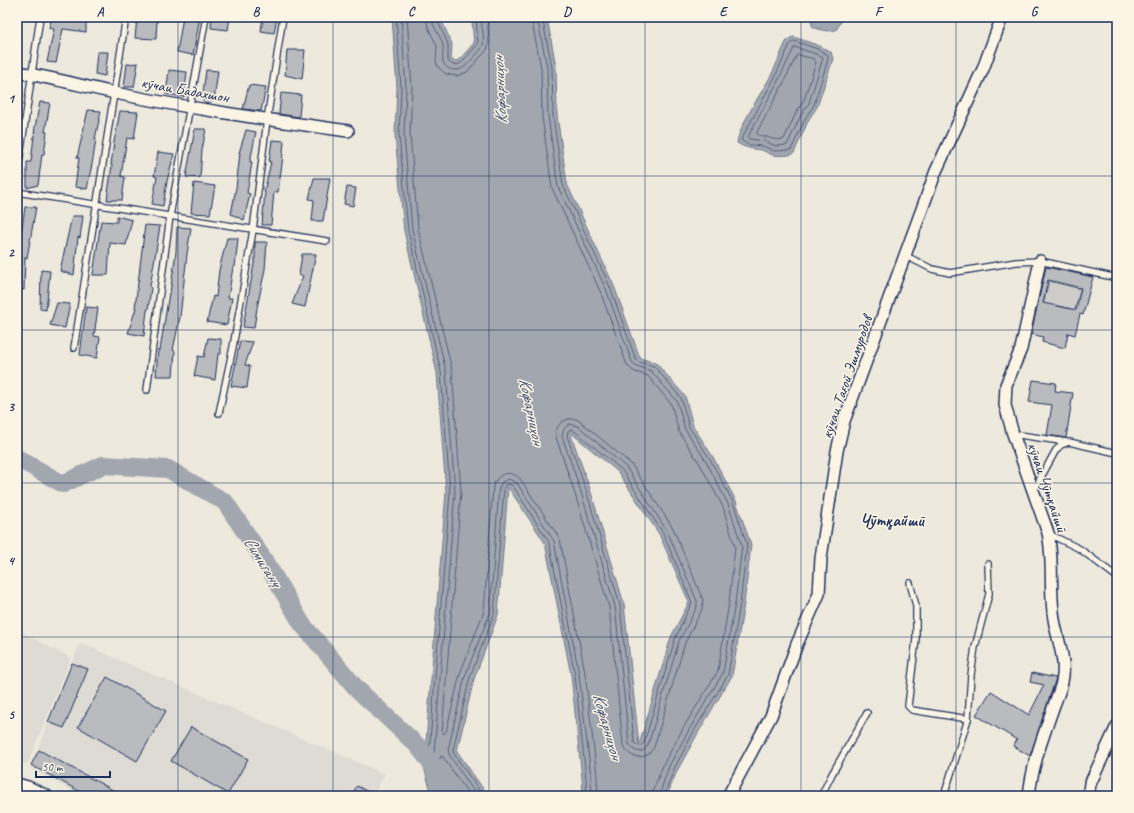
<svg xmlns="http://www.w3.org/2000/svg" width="1134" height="813" font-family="Caveat,sans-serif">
  <rect width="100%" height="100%" fill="#eee9dd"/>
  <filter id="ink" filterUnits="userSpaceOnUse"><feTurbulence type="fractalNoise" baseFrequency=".025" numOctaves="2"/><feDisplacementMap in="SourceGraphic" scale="8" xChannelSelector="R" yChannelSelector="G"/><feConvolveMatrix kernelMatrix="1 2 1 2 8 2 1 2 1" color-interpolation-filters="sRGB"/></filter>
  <g filter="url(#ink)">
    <!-- built -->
    <g fill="#dedbd4">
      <path d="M17 630 71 658 28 763 17 765Z"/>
      <path d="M80 643 385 774 373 796H81L30 768Z"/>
    </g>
    <!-- green -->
    <path fill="#cfcdca" stroke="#757e94" d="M1049 281 1080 289 1075 310 1055 305 1053 312 1042 309Z"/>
    <!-- water -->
    <g fill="#a2a7af" stroke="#6c778f" fill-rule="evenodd">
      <path d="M392 17H440L452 44 451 60 458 61 474 43 472 22V17H546L548 23 556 67 557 115 567 184 614 286 640 358 656 363 685 396 693 426 713 457 736 501 751 545 744 604 732 676 698 733 677 771 667 796H583L582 778 571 675 545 543 508 487 498 615 474 679 457 751 488 796H432L424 767 446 492 437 373 404 231 395 135 397 88ZM570 432 618 472 659 534 689 602 671 637 639 745 624 604 590 489Z"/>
      <path d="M812 17H844L836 30C829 32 819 30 813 27L811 22Z"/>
      <path d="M794 37 820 46 831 52 833 59 817 107 809 119 794 153C791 156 778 156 773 155 769 154 765 151 761 150 752 149 745 148 737 143 738 128 761 93 769 79 776 67 780 54 786 42L790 38Z"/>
    </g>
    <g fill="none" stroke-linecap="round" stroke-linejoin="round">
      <!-- shore -->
      <g stroke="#515f7e" stroke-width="1">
        <path d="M396 17 401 88 399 135 408 230 441 372 450 492 428 766 435 796"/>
        <path d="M401 17 406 88 404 135 412 229 446 371 455 492 433 766 440 796"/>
        <path d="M407 17 412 88 410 135 418 228 452 370 461 491 442 732 444 734 446 732 460 674 484 611 493 486C498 472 512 469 521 480L560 539 585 673 597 776 598 796"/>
        <path d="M426 17 428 27 437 46 436 61 438 67 446 74 457 76 467 72 487 50 489 43 487 17"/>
        <path d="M432 17C432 28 441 35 443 46 444 52 441 58 444 64 447 70 457 72 463 68 467 65 482 50 483 45 485 36 481 26 481 17"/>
        <path d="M437 17 438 22 448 44V61C450 65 457 66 461 63L478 44 476 17"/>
        <path d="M531 17 541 68 542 117 552 188 600 291 627 365 633 371 648 376 671 404 679 432 700 464 723 507 735 547 729 602 718 671 685 725 664 763 653 790V796"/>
        <path d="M537 17 547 67 548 116 558 187 606 289 632 362 637 366 651 371 677 401 685 429 706 461 728 504 742 546 735 603 723 673 690 728 669 766 659 796"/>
        <path d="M542 17 552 67 553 116 563 185 610 287 636 360 639 362 654 366 681 398 689 427 710 459 733 502 747 545 740 604 728 675 694 731 674 769 664 796"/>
        <path d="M794 41 818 49 828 55V59L814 105 806 117 791 150 774 151 763 146 750 145 744 142 741 140 774 79 790 44Z"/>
        <path d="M795 47 816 54 823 58 809 103 801 115 787 145 776 146 764 141 749 139 748 137 751 131 778 81Z"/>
        <path d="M799 55 814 59 816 62 804 100 796 113 784 139C776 142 767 136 758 135L757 132 783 84 797 55Z"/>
        <path d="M569 419H576L581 422 631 464 673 528 703 600 702 609 685 643 654 747C647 761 629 760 623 745L609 607 575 494 556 437C555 428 560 421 569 419Z"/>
        <path d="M570 424 578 426 626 467 667 531 697 601V607L679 641 648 745C645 751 640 753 634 750L629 744 615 606 581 492 562 436 564 429Z"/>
        <path d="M572 429 622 470 663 533 692 602 675 639 644 743 640 746 636 745 634 742 620 605 586 490 567 436 568 431Z"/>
        <path d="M446 796 439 766 440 758 441 756 443 757 470 796"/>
        <path d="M477 796 450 756 448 750 465 676 490 613 499 488 502 482 509 479 517 483 554 541 579 674 591 777 592 796"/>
        <path d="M483 796 454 754 453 750 470 677 494 614 504 488 505 485 509 484 513 486 549 542 575 675 586 778 587 796"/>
      </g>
      <!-- river -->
      <path stroke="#a2a7af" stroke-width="18" d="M17 458 63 484 103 465 168 469 225 502 268 566 302 624 357 689 418 746 434 767 442 796"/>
    </g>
    <!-- building -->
    <g fill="#babbbe" stroke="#1b2f5e" fill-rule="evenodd">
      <path d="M52 17H86V32L63 29 56 63 47 62 54 29 49 28Z"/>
      <path d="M183 17H200L193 55 177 52Z"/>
      <path d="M212 17H230L228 30 211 28Z"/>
      <path d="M263 17H277L274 33 261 31Z"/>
      <path d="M137 18 157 20 156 39 135 38Z"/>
      <path d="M287 50H305L302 79 285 75Z"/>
      <path d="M97 52H108L105 76 95 74Z"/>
      <path d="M138 63 134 87H124L127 64Z"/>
      <path d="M169 70 187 72 184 97 166 94Z"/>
      <path d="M206 70 218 71 214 101 202 100Z"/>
      <path d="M249 85 266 87 261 111 243 109Z"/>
      <path d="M281 93 301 95 299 117 279 114Z"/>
      <path d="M40 102 50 103 45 132H47L44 154H42L38 185 27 188V162H31L35 127Z"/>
      <path d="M88 110 101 111 95 139H96L93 159 87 189 75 187 79 158H77Z"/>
      <path d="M120 111 138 112 134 139 127 138 121 176 125 177 122 200H107L112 165H111L114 142Z"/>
      <path d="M195 129H206L202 150 200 178 186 177Z"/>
      <path d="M246 130 256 132 250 162H252L247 193 250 194 244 220 231 214 236 188 240 153H239Z"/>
      <path d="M272 140 284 141 282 164 278 192H274L271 225H262L265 192H264L271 162H269Z"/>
      <path d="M158 152 174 154 167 181 163 206 152 204 157 177 154 176Z"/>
      <path d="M314 178H330L323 221H312L314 200 309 199Z"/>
      <path d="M194 183 215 186 210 214 191 213Z"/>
      <path d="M347 187 356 188 353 206 344 204Z"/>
      <path d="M25 207H36L27 258 25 257 24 290 17 289V252L19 235H21Z"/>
      <path d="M72 216H83L80 238 78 237 74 275 60 271Z"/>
      <path d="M117 216 132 220 126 245 110 243 108 275H93L101 221 117 222Z"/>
      <path d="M145 225 160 226 150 287 151 288 148 310H147L144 336 128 333 136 308H135Z"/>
      <path d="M177 227 191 228 187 254 180 317 173 350 175 351 173 376H156L158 349 160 350 169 293H170L176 252Z"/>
      <path d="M227 238H238L235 267H233L228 298H232L227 325 207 322 213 296 216 297 219 270Z"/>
      <path d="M255 242H267L265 269 257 308 254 328 243 327 255 258Z"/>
      <path d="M302 254H316L305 307 292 304 303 276 299 275Z"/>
      <path d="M1046 267 1093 277 1083 315 1080 314 1075 335 1068 333 1065 348 1042 342 1043 337 1031 334ZM1048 280 1081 288 1076 310 1043 303Z"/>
      <path d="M41 270 50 271 46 310 40 309Z"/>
      <path d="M57 303 70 304 65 328 50 325Z"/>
      <path d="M86 307 98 308 94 336 100 337 97 358 80 355Z"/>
      <path d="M208 338 221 339V354H218L215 380 194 376 198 356 204 357Z"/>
      <path d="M240 341 253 342 245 365 250 366 247 388 231 386Z"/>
      <path d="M1033 380 1056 383 1055 391 1073 393 1066 438 1047 435 1052 405 1029 402Z"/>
      <path d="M72 663 88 669 64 728 48 722Z"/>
      <path d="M1032 673 1056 678 1030 756 1013 746 1017 740 976 715 991 691 1029 715 1044 685 1030 682Z"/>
      <path d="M107 677 166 711 137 761 78 727Z"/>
      <path d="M191 727 248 759 228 794 171 761Z"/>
      <path d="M39 750 124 796H88L31 765Z"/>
      <path d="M357 786 376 796H351Z"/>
    </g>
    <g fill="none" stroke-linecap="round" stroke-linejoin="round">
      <!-- service casing -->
      <g stroke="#1b2f5e" stroke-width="8">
        <g id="service">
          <path d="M17 178 40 17"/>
          <path d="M17 192 327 241"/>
          <path d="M906 256 932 269 950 273 1016 262 1040 261 1117 278"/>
          <path d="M74 348 126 17"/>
          <path d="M147 390 170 216 206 17"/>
          <path d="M219 413 233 347 253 230 267 120 283 17"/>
          <path d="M1013 434 1067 442"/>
          <path d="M1034 490 1056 450 1061 445 1069 442 1117 453"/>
          <path d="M1049 534 1080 549 1117 577"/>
          <path d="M910 583 916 606V639L908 706 912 710 968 719"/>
          <path d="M821 796 832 774 867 713"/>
          <path d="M944 796 968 719 971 675 975 647 989 594 988 564"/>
        </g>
      </g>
      <!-- minor casing -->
      <g stroke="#1b2f5e" stroke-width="14">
        <g id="minor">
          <path d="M17 72C50 77 82 86 115 93 192 109 270 120 348 131"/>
          <path d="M17 784 28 787 47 796"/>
          <path d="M728 796 771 716 797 644 819 594 821 558 837 451 844 421 936 171 983 69 1002 17"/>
          <path d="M1029 796C1032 765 1043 737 1053 708 1056 699 1060 691 1062 682 1067 660 1057 640 1054 619 1049 590 1054 562 1048 533L1013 434 1005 405 1006 385 1021 349 1040 261"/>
          <path d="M1088 796 1090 784 1117 726"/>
        </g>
      </g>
      <!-- service -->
      <use href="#service" stroke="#fcf5e5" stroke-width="5.5"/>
      <!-- minor -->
      <use href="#minor" stroke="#fcf5e5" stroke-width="11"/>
    </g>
  </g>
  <!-- grid -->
  <path fill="none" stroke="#1b2f5e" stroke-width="1" stroke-opacity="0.55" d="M178 17V796M333 17V796M489 17V796M645 17V796M801 17V796M956 17V796M17 176H1117M17 330H1117M17 483H1117M17 637H1117"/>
  <g text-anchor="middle" stroke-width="3" stroke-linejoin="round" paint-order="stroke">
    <!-- street labels -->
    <g font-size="16" fill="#1b2f5e" stroke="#fcf5e5">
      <text transform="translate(185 89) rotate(10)" y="6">кӯчаи Бадахшон</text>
      <text transform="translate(846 377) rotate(-71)" y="6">кӯчаи Тағой Эшмуродов</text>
      <text transform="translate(1048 487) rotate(71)" y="6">кӯчаи Чӯтқайшӣ</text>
    </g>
    <!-- water labels -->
    <g font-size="17" font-style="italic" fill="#445376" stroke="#fcf5e5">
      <text transform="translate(499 90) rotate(-93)" y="6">Кофарниҳон</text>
      <text transform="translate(532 411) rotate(78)" y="6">Кофарниҳон</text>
      <text transform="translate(263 561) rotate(58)" y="6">Симиганҷ</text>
      <text transform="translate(608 726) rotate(74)" y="6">Кофарниҳон</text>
    </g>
    <!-- neighbourhood labels -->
    <g font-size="17" font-weight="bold" fill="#1b2f5e" stroke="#fcf5e5">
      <text x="892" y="526">Чӯтқайшӣ</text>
    </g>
  </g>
  <!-- margin -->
  <rect width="1134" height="813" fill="none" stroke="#fcf5e5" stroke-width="44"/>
  <!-- scale -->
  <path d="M36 771v6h74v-6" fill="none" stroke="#1b2f5e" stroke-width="2"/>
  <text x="42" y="771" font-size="12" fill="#1b2f5e" stroke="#fcf5e5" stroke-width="3" paint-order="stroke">50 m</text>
  <rect x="22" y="22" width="1090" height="769" fill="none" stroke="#1b2f5e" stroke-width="1.5"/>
  <g font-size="13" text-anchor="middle" font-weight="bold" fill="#1b2f5e">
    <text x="100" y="16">A</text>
    <text x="256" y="16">B</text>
    <text x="411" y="16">C</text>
    <text x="567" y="16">D</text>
    <text x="723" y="16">E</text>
    <text x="878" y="16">F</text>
    <text x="1034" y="16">G</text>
    <text x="11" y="103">1</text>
    <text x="11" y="257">2</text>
    <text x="11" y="411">3</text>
    <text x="11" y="565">4</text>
    <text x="11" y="719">5</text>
  </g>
</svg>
